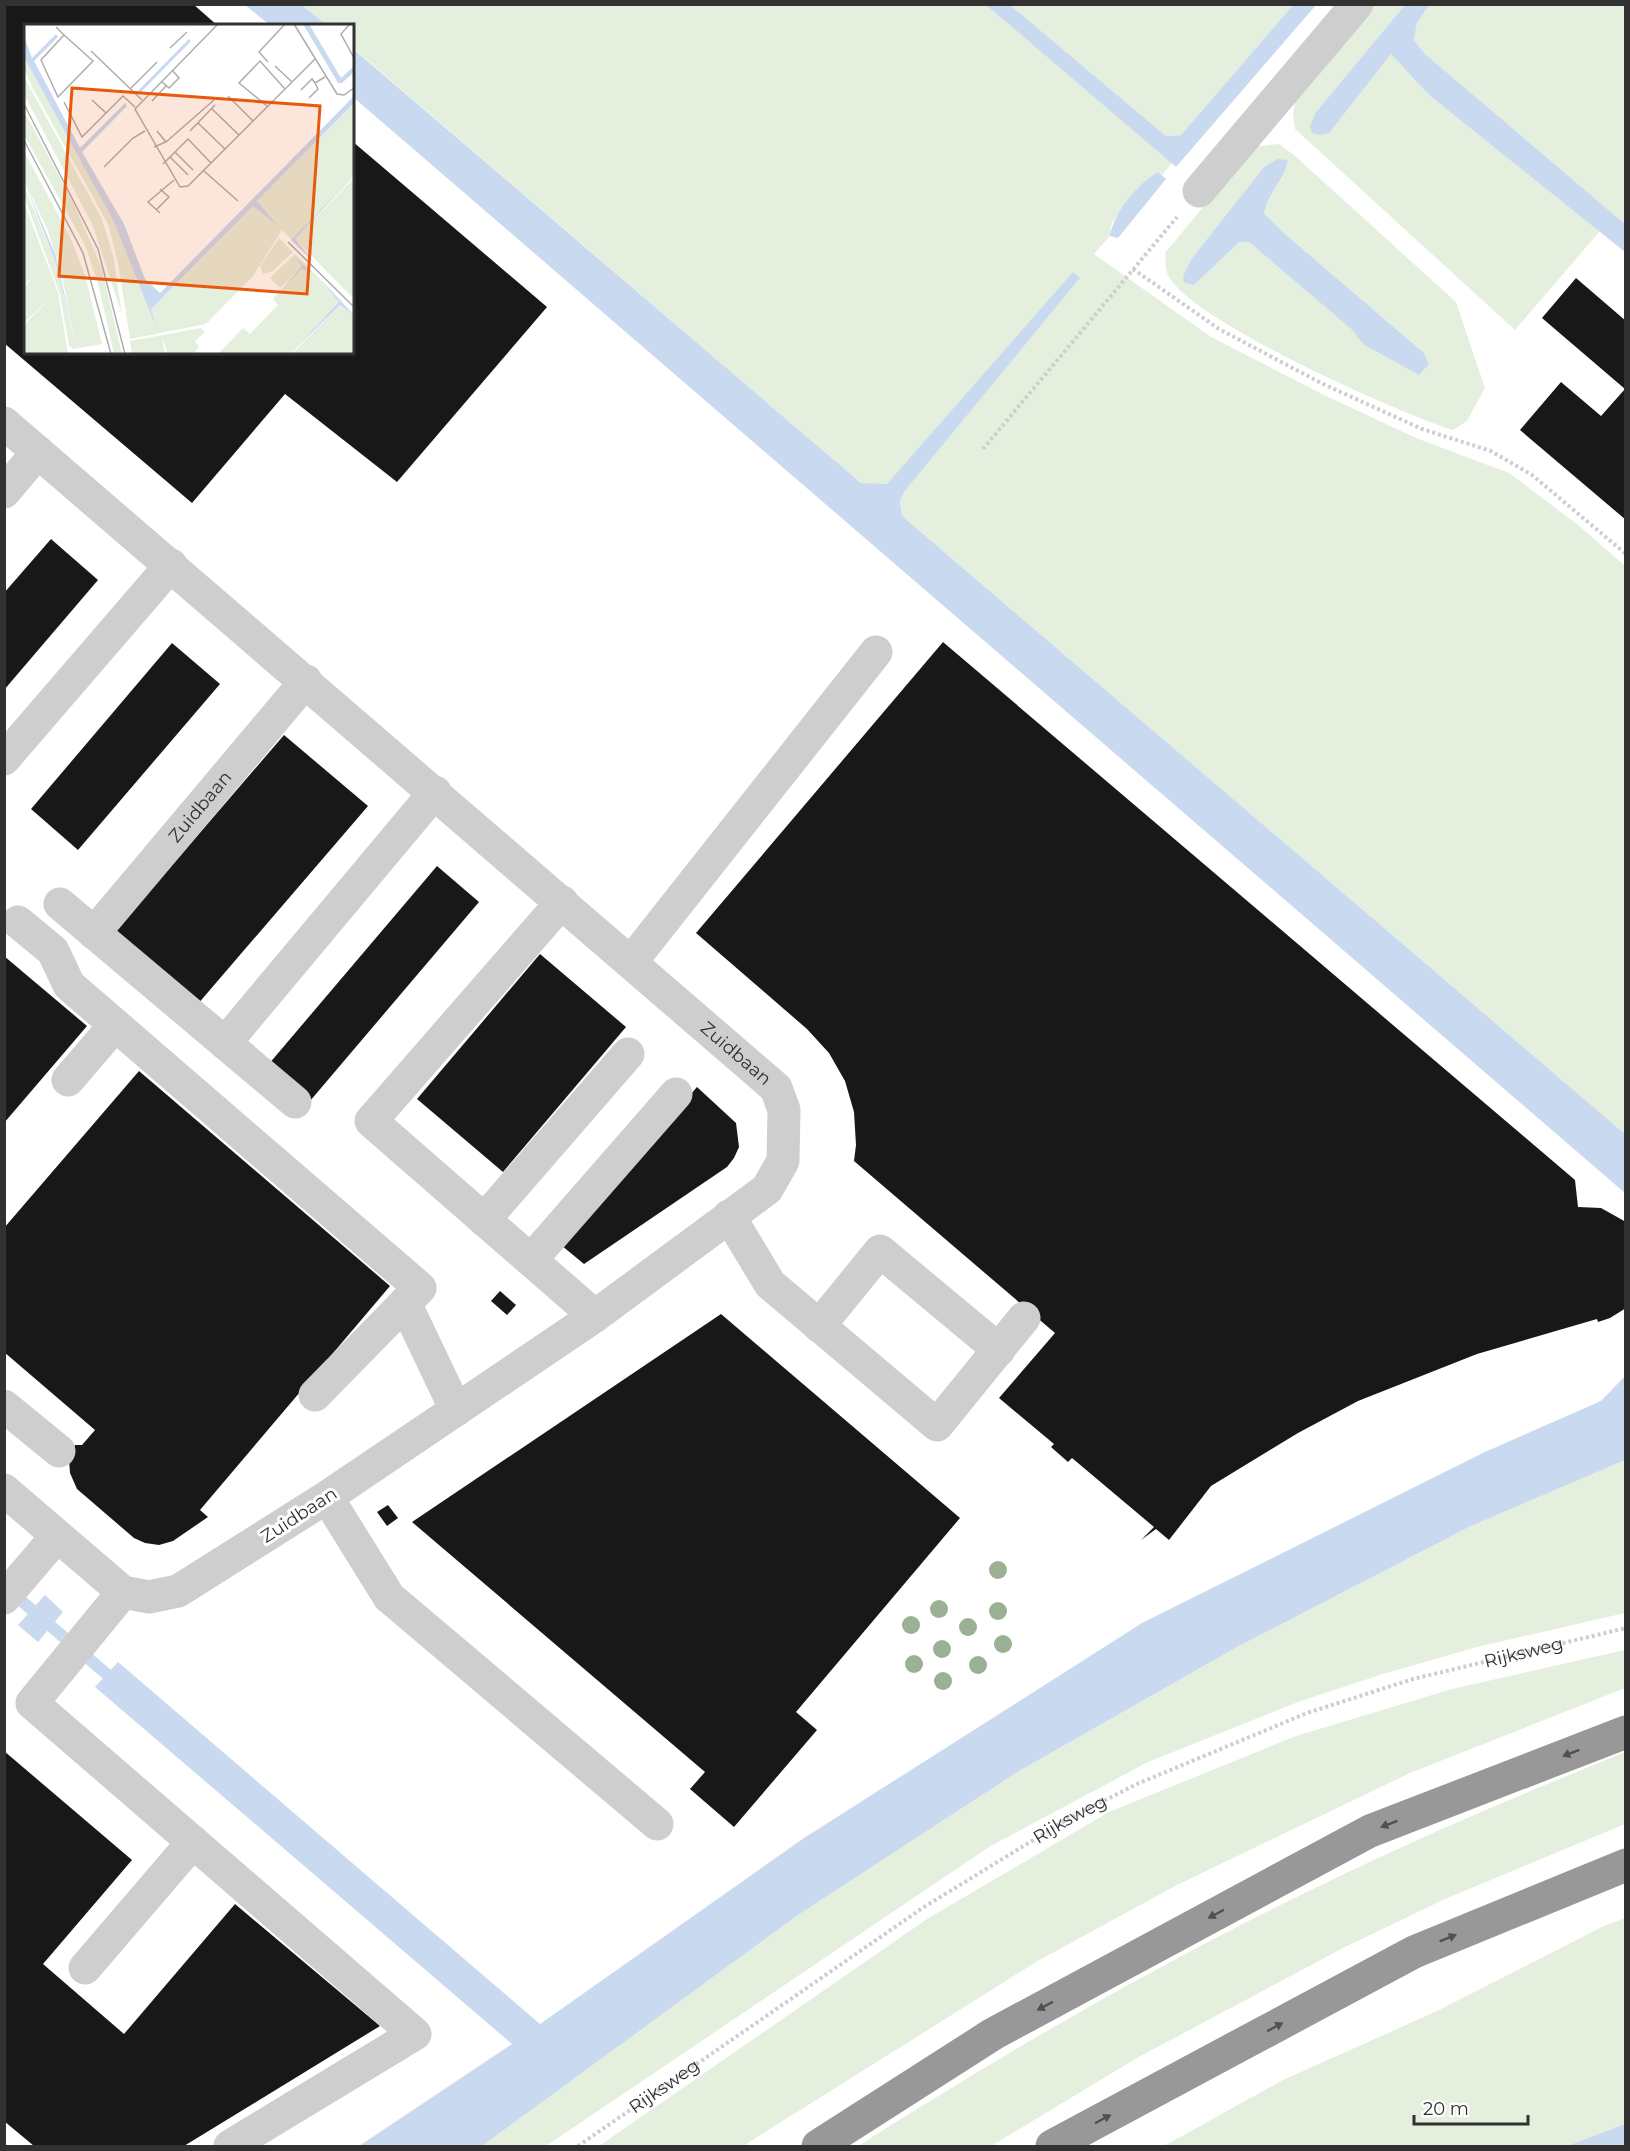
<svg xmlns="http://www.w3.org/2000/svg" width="1630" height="2151" font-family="Montserrat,sans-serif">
  <rect width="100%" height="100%" fill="#fff"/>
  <!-- green -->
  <g fill="#e4efde" fill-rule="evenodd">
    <path d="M302 5H986L1154 148 1172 163 1162 175 1158 172 1112 222 1110 236 1094 254 1211 337 1324 395 1416 438 1509 473 1578 525 1625 566V1134L902 516 900 501 904 492 1080 278 887 485 861 483 353 48 352 26 326 25Z"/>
    <path d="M1010 5H1293L1181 135 1166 136Z"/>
    <path d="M1373 5H1405L1316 112 1329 132 1391 54 1429 95 1600 231 1515 330 1295 129 1293 113 1297 94Z"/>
    <path d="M1429 5H1625V224L1425 54 1414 40 1417 23Z"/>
    <path d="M1279 144 1294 155 1456 302 1485 388 1467 421 1453 430C1401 414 1189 320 1168 275 1165 269 1166 259 1165 253L1253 147ZM1288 160C1285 180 1269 193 1264 213L1285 234 1424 353 1429 364 1363 344 1351 329 1249 242 1239 241 1194 285 1183 276 1192 258 1264 167Z"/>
    <path d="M1625 1460V1613L1477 1647 1383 1674 1298 1702 1148 1762 989 1847 546 2146H482L798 1915 1019 1771 1237 1647 1471 1526Z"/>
    <path d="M1625 1650V1688L1410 1773 1177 1885 1036 1962 743 2146H599L927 1919 1109 1812 1296 1736 1452 1689Z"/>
    <path d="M1625 1752V1824L1443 1900 1343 1948 1137 2058 991 2146H858C1034 2034 1218 1930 1409 1844 1480 1811 1553 1782 1625 1752Z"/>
    <path d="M1625 1918V2124L1567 2146H1164L1283 2080 1435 2012 1604 1926Z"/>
  </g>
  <!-- water -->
  <g fill="#c9d9f0">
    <path d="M245 5H302L326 25H270Z"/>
    <path d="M986 5H1010L1166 136 1181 135 1293 5H1316L1176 167Z"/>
    <path d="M1405 5H1429L1417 23 1414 40 1425 54 1625 224V252L1429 95 1391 54 1329 133 1321 135 1312 133 1310 126 1316 112Z"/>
    <path d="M352 48 861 483 887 484 1073 272 1080 278 904 492 900 501 902 516 1625 1134V1193L353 97Z"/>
    <path d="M1278 159 1288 160C1285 180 1268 193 1264 213L1285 234 1424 353 1429 364 1419 375 1363 344 1351 329 1249 242H1239L1194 285 1184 282 1183 276 1192 258 1264 167Z"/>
    <path d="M1158 172 1166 179 1118 238 1110 236C1114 211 1138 184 1158 172Z"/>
    <path d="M1625 1376V1460L1471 1526 1237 1647 1019 1771 798 1915 482 2146H359L512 2044 95 1687 118 1662 540 2024 804 1838 1142 1623 1485 1452 1601 1401Z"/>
    <path d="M45 1595 63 1612 38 1642 18 1625Z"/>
    <path d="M1625 2124V2146H1567Z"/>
  </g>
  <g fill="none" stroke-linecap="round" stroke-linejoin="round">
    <!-- stream -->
    <path stroke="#c9d9f0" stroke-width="12" d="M10 1591 117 1683"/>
  </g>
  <!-- building -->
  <g fill="#181818">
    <path d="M4 4H193L218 26H26V352H352V141L547 307 397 482 285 394 192 503 4 343Z"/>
    <path d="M1576 278 1626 321V520L1520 430 1561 382 1601 416 1625 389 1542 318Z"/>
    <path d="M51 539 98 580 4 690V593Z"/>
    <path d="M943 642 1575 1180 1578 1207 1601 1208 1626 1222V1308L1610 1318 1598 1322 1597 1319 1477 1354 1358 1401 1298 1433 1211 1486 1169 1540 1156 1529 1141 1540 1154 1527 1072 1458 1068 1462 1051 1447 1054 1444 999 1398 1055 1333 854 1161 856 1145 854 1112 845 1081 829 1053 807 1029 696 933Z"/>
    <path d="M172 643 220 684 78 850 31 809Z"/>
    <path d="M284 735 368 806 197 1005 113 934Z"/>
    <path d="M437 866 479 902 310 1101 268 1065Z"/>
    <path d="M540 954 626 1027 503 1172 417 1099Z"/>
    <path d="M4 956 87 1026 4 1123Z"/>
    <path d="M139 1071 390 1286 200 1510 208 1517 173 1541 159 1545 145 1543 134 1538 77 1489 70 1473 69 1459 75 1445H82L95 1430 4 1352V1228Z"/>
    <path d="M697 1087 736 1123 739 1147 734 1158 727 1167 584 1264 561 1245Z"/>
    <path d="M500 1291 516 1305 507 1315 491 1301Z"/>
    <path d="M721 1314 960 1518 796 1712 817 1730 734 1827 690 1789 705 1772 412 1522Z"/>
    <path d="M388 1505 398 1518 387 1526 377 1512Z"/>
    <path d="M4 1751 132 1860 43 1964 124 2034 235 1904 380 2026 184 2146H34L4 2121Z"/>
  </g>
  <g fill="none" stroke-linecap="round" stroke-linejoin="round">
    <!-- path -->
    <g stroke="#cecece" stroke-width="4" stroke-dasharray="3 3" stroke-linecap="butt">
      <path d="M1133 269 1219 329 1323 384 1422 429 1491 451 1532 475 1626 554"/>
      <path d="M983 449 1177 217"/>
      <path id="s1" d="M578 2146 924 1907 1066 1820 1137 1784 1307 1713 1413 1679 1626 1628"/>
    </g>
    <!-- minor -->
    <g stroke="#cecece" stroke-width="33">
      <path d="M1199 191 1357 4"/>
      <path id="s2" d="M4 423 776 1088 784 1110 783 1161 767 1189 595 1316 327 1497 178 1591 149 1597 123 1592 4 1490"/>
      <path d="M4 492 38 452"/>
      <path d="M4 759 171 565"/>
      <path d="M562 902 371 1121 595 1316"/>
      <path d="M60 904 295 1102"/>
      <path d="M18 922 53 951 69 985 420 1288 405 1303"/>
      <path id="s3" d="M94 933 306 681"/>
      <path d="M631 962 876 652"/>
      <path d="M225 1043 435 792"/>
      <path d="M68 1080 115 1025"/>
      <path d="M729 1216 770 1284 937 1425 1024 1318"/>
      <path d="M484 1220 628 1054"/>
      <path d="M531 1260 676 1094"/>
      <path d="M819 1326 880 1251 999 1350"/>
      <path d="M315 1395 405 1303 456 1410"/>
      <path d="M4 1406 59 1451"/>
      <path d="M327 1497 389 1597 657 1824"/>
      <path d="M123 1592 32 1703 415 2034 230 2146"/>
      <path d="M4 1598 57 1536"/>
      <path d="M85 1968 193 1842"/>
    </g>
    <!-- highway -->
    <g stroke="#989898" stroke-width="33">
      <path d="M818 2146 993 2034 1370 1831 1626 1732"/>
      <path d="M1052 2146 1414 1952 1626 1865"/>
    </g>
  </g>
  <!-- trees -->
  <g fill="#9ab193">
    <circle cx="998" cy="1570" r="9"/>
    <circle cx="939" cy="1609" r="9"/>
    <circle cx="998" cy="1611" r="9"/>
    <circle cx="911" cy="1625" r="9"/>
    <circle cx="968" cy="1627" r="9"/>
    <circle cx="1003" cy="1644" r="9"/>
    <circle cx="942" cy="1649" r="9"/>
    <circle cx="914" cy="1664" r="9"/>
    <circle cx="978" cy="1665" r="9"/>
    <circle cx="943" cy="1681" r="9"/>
  </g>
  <!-- one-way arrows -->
  <defs><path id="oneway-solid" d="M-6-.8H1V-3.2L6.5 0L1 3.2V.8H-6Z" transform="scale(1.5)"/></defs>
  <g fill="#505050">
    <use href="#oneway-solid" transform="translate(1571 1753) rotate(159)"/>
    <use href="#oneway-solid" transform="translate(1389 1824) rotate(159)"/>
    <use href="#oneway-solid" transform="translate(1216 1914) rotate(152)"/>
    <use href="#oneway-solid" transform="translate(1448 1938) rotate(-22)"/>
    <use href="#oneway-solid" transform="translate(1045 2006) rotate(152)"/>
    <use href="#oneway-solid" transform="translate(1275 2027) rotate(-28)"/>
    <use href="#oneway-solid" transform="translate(1103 2119) rotate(-28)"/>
  </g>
  <g text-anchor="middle" stroke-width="6" stroke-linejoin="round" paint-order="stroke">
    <!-- street labels -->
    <g font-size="18" fill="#313131" stroke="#fff">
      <text dy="6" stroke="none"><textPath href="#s3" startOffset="165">Zuidbaan</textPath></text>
      <text dy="6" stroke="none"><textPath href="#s2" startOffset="966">Zuidbaan</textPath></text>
      <text transform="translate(299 1515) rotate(-33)" y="6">Zuidbaan</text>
      <text dy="6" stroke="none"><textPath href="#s1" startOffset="1076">Rijksweg</textPath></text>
      <text dy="6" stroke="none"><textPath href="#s1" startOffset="591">Rijksweg</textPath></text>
      <text dy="6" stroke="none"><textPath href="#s1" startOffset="105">Rijksweg</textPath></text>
    </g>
  </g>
  <!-- overview -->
  <g transform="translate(24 24)">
    <rect width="330" height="330" fill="#fff"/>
    <path d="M0 33 90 198 134 308 127 285 229 182 256 204 233 177 330 79V152L268 216 258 206 229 252 182 300 106 315 94 239 84 200 8 63 0 44ZM0 53 78 195 90 235 98 291 69 202 1 72ZM0 87 47 174 77 242 98 330H90L74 259 61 221 0 111ZM0 127 46 213 61 251 78 320 49 325 45 322 36 270 0 172V162L31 237 52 323 38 252 23 204 0 157ZM330 154V275L271 215ZM0 179 34 268 44 330H0V301L31 269 0 299V263L10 252 0 261ZM255 214 269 228 249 247 239 250 236 242ZM271 230 330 289 291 251 315 278 266 330H194L219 304 226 310 254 281 249 275 278 245 289 249 272 233 279 242 256 264 246 254ZM316 281 330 291V330H268ZM177 304 181 308 171 317 175 323 169 330H144L138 314 141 330H108L106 317Z" fill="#e4efde"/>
    <path d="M279 0H285L317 54 330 42V48L318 59H314ZM32 10 34 13 10 37 56 124 101 79 103 82 58 128 100 200 121 255 136 269 330 72V79L233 177 256 204 229 182 127 285 134 308 90 198 0 33V12L8 34ZM330 152 271 215 291 239 267 216ZM0 157 31 230 53 323 31 237ZM270 232 289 249 278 245 249 275 278 242ZM292 251 330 291 316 281 266 330 315 278Z" fill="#c9d9f0"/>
    <path fill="none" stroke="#c9d9f0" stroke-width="3" d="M115 68 166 16"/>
    <path fill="none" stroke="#adadad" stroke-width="1.5" d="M194 0 111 85 156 163 164 162 291 35M270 0 313 70 320 71 330 64M326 0 317 10 330 34M32 3 40 11 17 36 34 73 69 37 40 11M146 24 163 8M67 27 118 76M244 38 235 28 261 0M251 42 268 58M137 57 145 64 155 54 148 46M106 65 133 38M277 66 288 55 291 59 301 53M204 72 229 97M285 74 294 65 291 59M68 76 82 89M128 77 142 62M40 78 58 113 99 72 111 83M0 80 74 225 101 330M243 82 215 59 236 37 261 65M188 85 215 111M174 99 201 125M166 107 191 81M0 116 59 229 87 330M142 118 190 76M130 123 142 118 133 107M151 128 169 146M146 133 164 151M139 140 164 115 187 139M80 143 109 114 121 107M180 147 214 177M132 186 145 173 136 165M136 189 124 178 150 156M264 218 330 283"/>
    <path fill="#e8590c" fill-opacity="0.15" stroke="#e8590c" stroke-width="3" d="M48 64 296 82 283 270 35 252Z"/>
    <rect width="330" height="330" fill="none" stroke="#313131" stroke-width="3"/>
  </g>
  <!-- border -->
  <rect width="1630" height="2151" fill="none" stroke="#313131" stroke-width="12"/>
  <!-- scale -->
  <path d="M1414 2115v9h114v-9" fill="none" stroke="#313131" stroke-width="3"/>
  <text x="1423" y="2115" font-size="18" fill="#313131" stroke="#ffffff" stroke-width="4.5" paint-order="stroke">20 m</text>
</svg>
